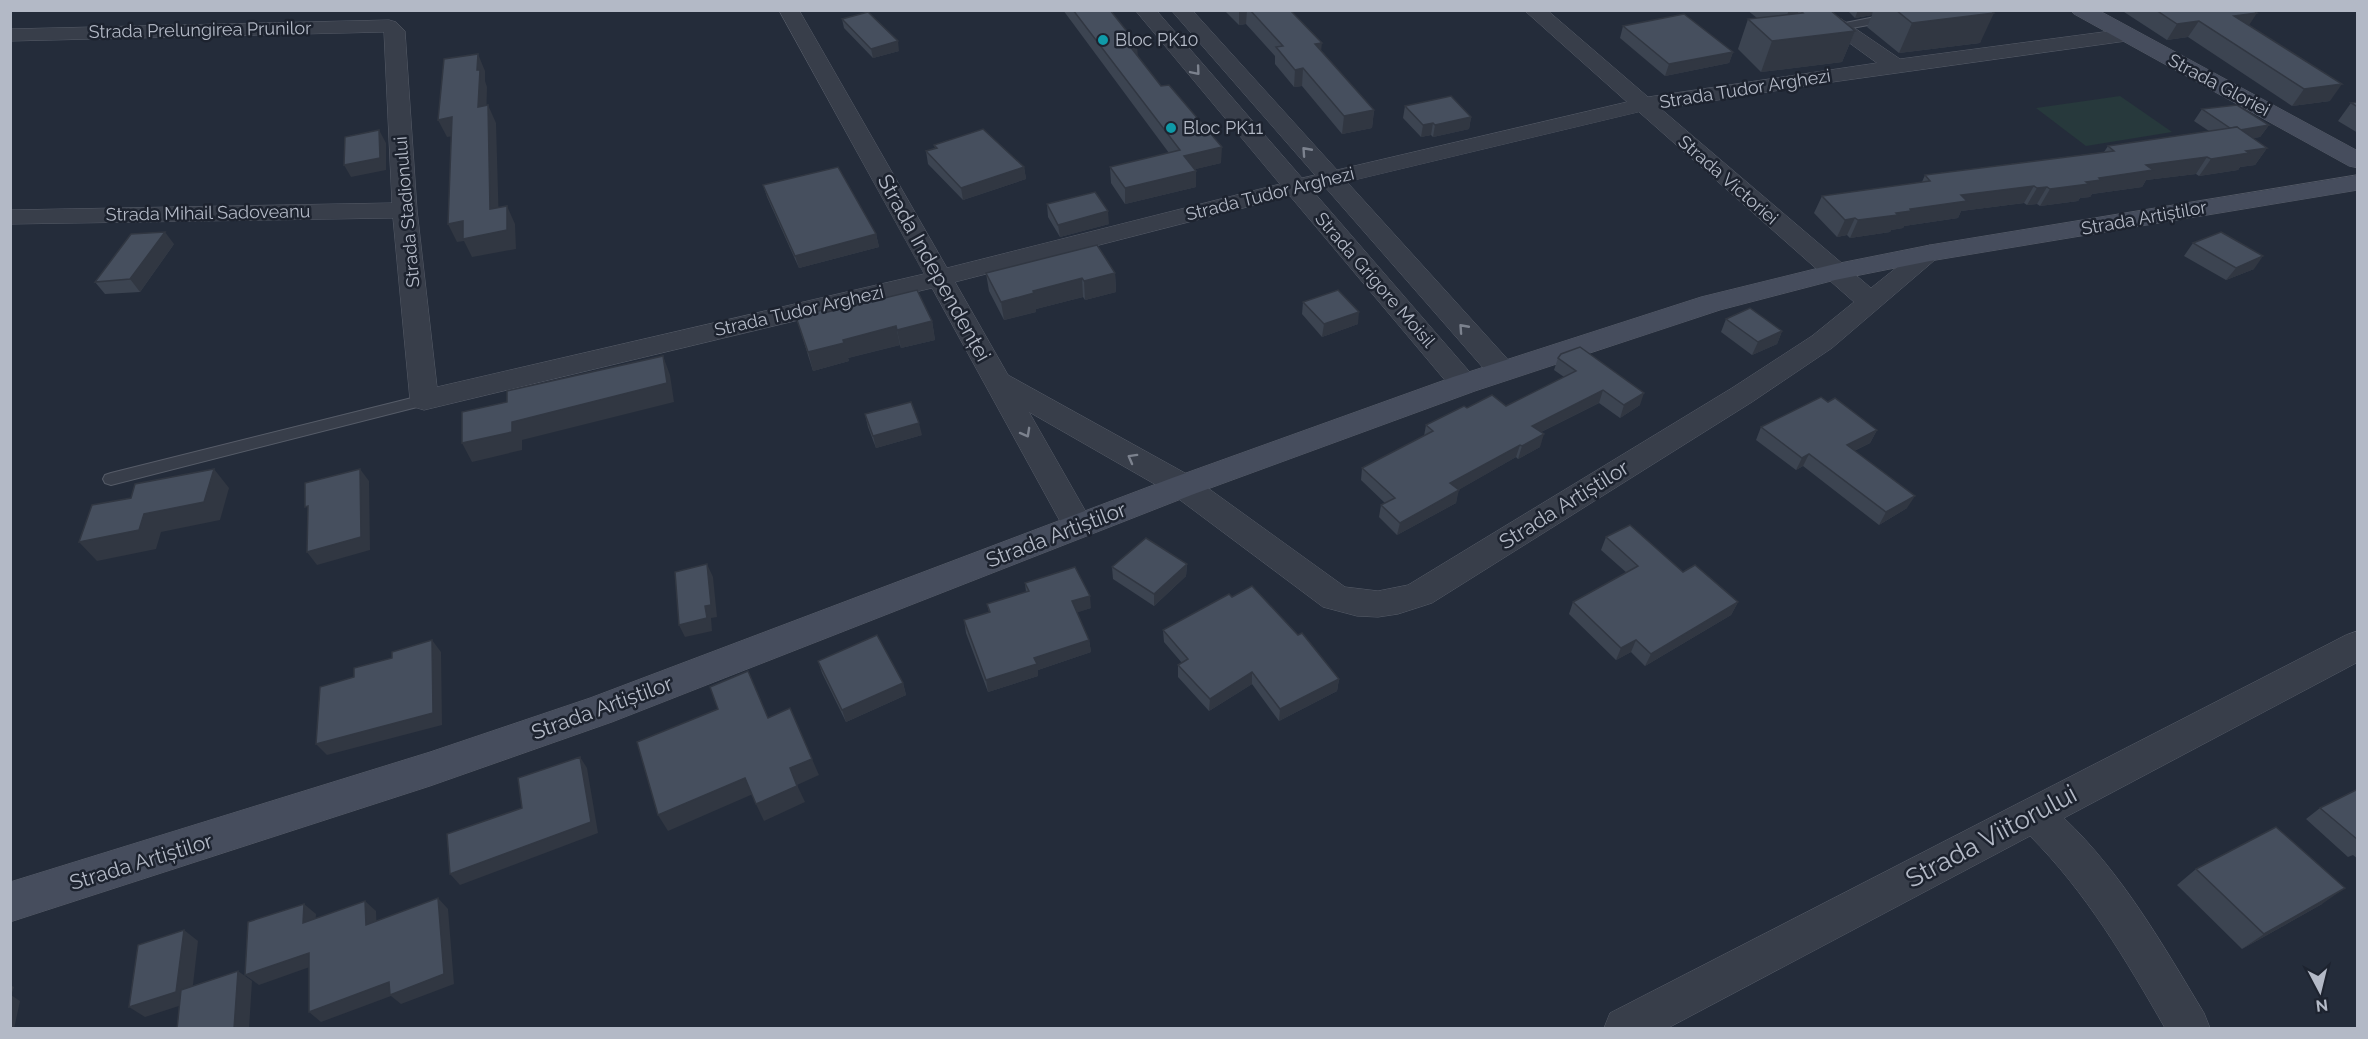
<svg xmlns="http://www.w3.org/2000/svg" width="2368" height="1039" font-family="Raleway,sans-serif">
  <rect width="100%" height="100%" fill="#242c3a"/>
  <!-- green -->
  <path fill="#27393c" d="M2120 96 2172 132 2086 146 2036 108Z"/>
  <g fill="none" stroke-linecap="round" stroke-linejoin="round">
    <!-- lane casing -->
    <g stroke="#565c68" stroke-width="2">
      <g id="lane">
        <path d="M1910 10H1922L1912 17 1830 32 1825 29 1830 26Z"/>
        <path d="M424 395 429 396 432 400 429 404 111 485 105 483 103 479 105 475 111 473Z"/>
      </g>
    </g>
    <!-- street casing -->
    <g stroke="#565c68" stroke-width="1">
      <g id="street">
        <path d="M779 10H799L947 268 1280 184 1135 10H1156L1302 178 1315 175 1171 10H1192L1337 170 1627 102 1524 10H1547L1648 97 1877 63 1804 10H1828L1900 59 2126 29 2133 31 2136 35 2133 39 2126 41 1818 84 1661 109 1871 288 1921 248 1930 245 1939 248 1943 253 1832 348 1752 402 1432 603 1398 614 1378 617 1357 616 1323 607 1172 494 1029 412 1094 526 1089 534 1078 538 1067 534 932 288 424 410 414 407 410 400 393 218 10 224V210L392 203 384 32 10 41V29L389 20 396 22 405 31 417 210 437 387 924 274ZM1639 112 1854 302 1812 336 1732 388 1408 585 1378 591 1345 587 1194 478 1008 375 955 282 1290 196 1454 391 1464 394 1474 391 1478 384 1474 377 1312 190 1325 187 1492 378 1502 380 1512 378 1516 371 1512 364 1347 182Z"/>
        <path d="M2358 631V662L2064 818C2122 873 2163 945 2204 1013L2210 1028H2165C2126 960 2086 892 2030 836L1668 1028H1604L1610 1013 2346 635Z"/>
      </g>
    </g>
    <!-- secondary casing -->
    <g stroke="#565c68" stroke-width="1">
      <g id="secondary">
        <path d="M2071 10H2098L2358 151V168L2349 166 2074 14Z"/>
        <path d="M2358 175V190L1930 261 1835 280 1720 310 1475 391 1194 494 612 722 430 786 10 922V882L430 752 590 698 1172 478 1453 377 1701 297 1835 264 1930 245Z"/>
      </g>
    </g>
    <!-- lane -->
    <use href="#lane" fill="#383e4a" fill-rule="evenodd"/>
    <!-- street -->
    <use href="#street" fill="#383e4a" fill-rule="evenodd"/>
    <!-- secondary -->
    <use href="#secondary" fill="#464d5d" fill-rule="evenodd"/>
  </g>
  <!-- wall -->
  <g fill="#3c4451">
    <path d="M1063 10H1110L1137 56 1221 163 1195 169 1196 171V187L1125 204 1111 183 1110 167 1169 153Z"/>
    <path d="M1224 10H1290L1321 51 1374 110 1372 128 1342 134 1302 86 1294 87 1275 64V56L1246 24 1239 25Z"/>
    <path d="M1747 10H1830L1855 31 1842 62 1761 72 1738 49 1748 19 1757 18Z"/>
    <path d="M1847 10H1991L1980 43 1899 53 1867 27 1872 15 1855 18Z"/>
    <path d="M2121 10H2253L2249 25 2330 101 2292 106 2188 37 2167 40Z"/>
    <path d="M842 19 899 51 873 58 844 28Z"/>
    <path d="M1623 26 1733 52 1729 63 1665 76 1620 38Z"/>
    <path d="M2358 102V133L2338 121 2351 103Z"/>
    <path d="M1405 106 1471 117 1469 129 1433 137 1431 135 1421 137 1403 118Z"/>
    <path d="M2202 109 2269 125 2260 137 2253 138 2267 148 2255 165 2240 167 2238 170 2199 176 2196 174 2146 180 2142 187 2092 194 2090 197 2080 198 2078 201 2040 206 2037 204 2027 205 2024 203 1961 211 1958 218 1904 226 1903 228 1891 230 1890 232 1850 238 1847 235 1837 237 1814 213 1822 196 1922 182 1925 175 2104 152 2108 146 2209 131 2194 121Z"/>
    <path d="M934 145 1024 167 1026 179 963 200 928 164 926 151 935 148Z"/>
    <path d="M763 185 876 234 879 247 799 268 767 197Z"/>
    <path d="M1047 204 1109 224 1060 237 1048 217Z"/>
    <path d="M2193 243 2254 269 2226 280 2184 256Z"/>
    <path d="M174 244 140 292 105 294 95 282Z"/>
    <path d="M986 273H1115L1116 292 1085 300 1083 297 1036 309V312L1004 320 989 291Z"/>
    <path d="M1303 302 1358 324 1322 337 1302 314Z"/>
    <path d="M824 313 932 321 935 340 901 348 900 345 848 358 849 361 813 371 796 317Z"/>
    <path d="M1726 319 1782 331 1777 344 1752 355 1721 332Z"/>
    <path d="M1558 358 1640 405 1620 418 1599 403 1541 432 1540 447 1518 459 1516 457 1458 490 1456 503 1397 535 1379 517 1381 505 1385 503 1361 480 1362 468 1424 436 1426 425 1467 408 1506 406 1564 377 1554 370Z"/>
    <path d="M1828 402 1877 430 1870 443 1854 451 1907 508 1879 525 1803 466 1796 470 1756 440 1761 427Z"/>
    <path d="M865 414 922 435 876 448 868 427Z"/>
    <path d="M1606 537 1683 572 1738 602 1731 615 1645 666 1631 652 1616 660 1569 614 1573 602 1627 573 1601 550Z"/>
    <path d="M1187 564 1186 576 1154 606 1113 579 1112 567Z"/>
    <path d="M1025 583 1091 608 1077 612 1089 640 1091 652 1038 670V676L988 692 966 633 964 620 989 612 987 604 1026 592Z"/>
    <path d="M1232 597 1339 679 1337 691 1279 721 1252 684 1209 711 1178 677V665L1182 663 1164 642 1163 630Z"/>
    <path d="M818 661 903 683 906 695 846 722 822 673Z"/>
    <path d="M2358 789V859L2353 855 2348 857 2306 819 2320 808Z"/>
    <path d="M2196 869 2322 904 2242 949 2177 885Z"/>
  </g>
  <!-- shaded-wall -->
  <g fill="#313742">
    <path d="M1239 10H1247L1246 24 1239 25Z"/>
    <path d="M1789 10H1799L1792 29 1780 34Z"/>
    <path d="M1858 10H1873L1872 15 1855 18Z"/>
    <path d="M1994 13 1980 43 1899 53 1912 23Z"/>
    <path d="M2257 13 2246 30 2234 16Z"/>
    <path d="M2199 21 2188 37 2167 40 2177 24Z"/>
    <path d="M1855 31 1842 62 1761 72 1772 41Z"/>
    <path d="M898 41 899 51 873 58 871 49Z"/>
    <path d="M1322 43 1320 60 1315 44Z"/>
    <path d="M1137 44 1138 59 1129 45Z"/>
    <path d="M1733 52 1729 63 1665 76 1669 64Z"/>
    <path d="M478 54 485 71V81L487 87 486 125 478 107 477 70Z"/>
    <path d="M1303 68 1302 86 1294 87 1295 70Z"/>
    <path d="M2342 84 2330 101 2292 106 2304 89Z"/>
    <path d="M488 105 496 123 499 227 490 209Z"/>
    <path d="M1374 110 1372 128 1342 134 1344 116Z"/>
    <path d="M452 117 461 135 447 137 438 120Z"/>
    <path d="M1471 117 1469 129 1433 137 1435 125Z"/>
    <path d="M1433 123 1431 135 1421 137 1423 125Z"/>
    <path d="M2269 125 2260 137 2226 143 2234 131Z"/>
    <path d="M379 130 386 143V170L351 177 344 165Z"/>
    <path d="M1222 147 1221 163 1184 172V156Z"/>
    <path d="M2267 148 2255 165 2240 167 2238 170 2199 176 2211 159 2246 151Z"/>
    <path d="M2207 157 2196 174 2146 180 2142 187 2092 194 2090 197 2080 198 2078 201 2040 206 2050 189 2086 182 2146 165Z"/>
    <path d="M1024 167 1026 179 963 200 961 188Z"/>
    <path d="M1196 171V187L1125 204V188Z"/>
    <path d="M2034 186 2024 203 1961 211 1958 218 1904 226 1903 228 1891 230 1890 232 1850 238 1858 220 1896 213 1961 195Z"/>
    <path d="M2047 187 2037 204 2027 205 2037 188Z"/>
    <path d="M507 206 515 224 516 249 472 257 464 241 457 242 448 224Z"/>
    <path d="M1108 211 1109 224 1060 237 1058 225Z"/>
    <path d="M1855 218 1847 235 1837 237 1845 220Z"/>
    <path d="M165 232 174 244 140 292 130 279Z"/>
    <path d="M876 234 879 247 799 268 795 256Z"/>
    <path d="M2263 256 2254 269 2226 280 2236 268Z"/>
    <path d="M1115 273 1116 292 1085 300 1084 281Z"/>
    <path d="M1082 278 1083 297 1036 309V312L1004 320 1001 302 1033 291Z"/>
    <path d="M1359 312 1358 324 1322 337 1324 324Z"/>
    <path d="M932 321 935 340 901 348 897 330Z"/>
    <path d="M896 326 900 345 848 358 849 361 813 371 808 352 843 340Z"/>
    <path d="M1782 331 1777 344 1752 355 1758 342Z"/>
    <path d="M663 356 670 375 674 402 522 440V450L472 462 462 443Z"/>
    <path d="M1603 390 1599 403 1529 438 1532 426Z"/>
    <path d="M1644 393 1640 405 1620 418 1624 405Z"/>
    <path d="M919 423 922 435 876 448 873 436Z"/>
    <path d="M1877 430 1870 443 1840 458 1847 445Z"/>
    <path d="M1544 434 1540 447 1518 459 1522 446Z"/>
    <path d="M1520 445 1516 457 1448 496 1450 483Z"/>
    <path d="M1809 454 1803 466 1796 470 1802 458Z"/>
    <path d="M214 469 229 488 220 520 161 532 156 549 97 561 79 542 144 514Z"/>
    <path d="M360 469 369 481 370 550 317 565 307 552Z"/>
    <path d="M1459 490 1456 503 1397 535 1400 523Z"/>
    <path d="M1915 496 1907 508 1879 525 1886 512Z"/>
    <path d="M707 564 713 577 717 617 711 618 712 631 685 637 679 625 705 606Z"/>
    <path d="M1187 564 1186 576 1154 606V594Z"/>
    <path d="M1090 596 1091 608 1073 614 1072 601Z"/>
    <path d="M1738 602 1731 615 1645 666 1651 654Z"/>
    <path d="M432 640 441 652 442 725 327 755 316 744Z"/>
    <path d="M1089 640 1091 652 1038 670V676L988 692 986 680 1034 658Z"/>
    <path d="M1636 640 1631 652 1616 660 1621 648Z"/>
    <path d="M1252 672V684L1209 711 1210 699Z"/>
    <path d="M1339 679 1337 691 1279 721 1280 709Z"/>
    <path d="M903 683 906 695 846 722 842 710Z"/>
    <path d="M580 757 587 768 598 833 460 885 450 874Z"/>
    <path d="M812 759 819 775 797 785 805 802 764 821 756 804 790 768Z"/>
    <path d="M745 778 753 794 668 831 658 815Z"/>
    <path d="M2345 888 2322 904 2242 949 2264 934Z"/>
    <path d="M438 898 448 909 454 984 401 1004 391 996 321 1022 309 1012Z"/>
    <path d="M365 901 376 911 377 935 366 925Z"/>
    <path d="M304 904 316 914 315 933 303 923Z"/>
    <path d="M184 930 198 941 191 1002 145 1017 129 1007Z"/>
    <path d="M309 953 321 963 259 985 245 975Z"/>
    <path d="M238 971 252 981 249 1029H234Z"/>
    <path d="M10 985 14 987 11 995 20 1001 14 1029H10Z"/>
  </g>
  <!-- building -->
  <g fill="#464f5e" stroke="#313742" stroke-width="1.5">
    <path d="M1073 10H1110L1137 44 1129 45 1161 86 1169 85 1222 147 1184 156 1196 171 1125 188 1110 167 1180 150Z"/>
    <path d="M1250 10H1290L1322 43 1315 44 1374 110 1344 116 1303 68 1295 70 1276 47 1283 46Z"/>
    <path d="M1800 10H1830L1855 31 1772 41 1748 19 1803 13Z"/>
    <path d="M1896 10H1991L1994 13 1912 23Z"/>
    <path d="M2156 10H2253L2257 13 2234 16 2342 84 2304 89 2199 21 2177 24Z"/>
    <path d="M868 12 898 41 871 49 842 19Z"/>
    <path d="M1684 14 1733 52 1669 64 1623 26Z"/>
    <path d="M478 54 477 70H480L478 107 488 105 490 209 507 206V230L463 239V221L448 224 452 117 438 120 444 59Z"/>
    <path d="M1451 96 1471 117 1435 125 1433 123 1423 125 1405 106Z"/>
    <path d="M2358 102V107L2351 103Z"/>
    <path d="M2237 105 2269 125 2240 130 2237 127 2230 128 2202 109Z"/>
    <path d="M2237 127 2267 148 2246 151 2249 153 2211 159 2207 157 2146 165 2153 170 2099 178 2101 180 2086 182 2089 184 2050 189 2047 187 2037 188 2034 186 1961 195 1967 201 1910 209 1911 211 1896 213 1898 215 1858 220 1855 218 1845 220 1822 196 1930 181 1925 175 2114 151 2108 146Z"/>
    <path d="M983 129 1024 167 961 188 926 151 937 148 934 145Z"/>
    <path d="M379 130 380 158 344 165 345 137Z"/>
    <path d="M838 167 876 234 795 256 763 185Z"/>
    <path d="M1095 192 1108 211 1058 225 1047 204Z"/>
    <path d="M165 232 130 279 95 282 131 234Z"/>
    <path d="M2221 232 2263 256 2236 268 2193 243Z"/>
    <path d="M1097 245 1115 273 1084 281 1082 278 1033 291 1034 293 1001 302 986 273Z"/>
    <path d="M917 290 932 321 897 330 896 326 843 340 844 343 808 352 796 317 822 310 824 313Z"/>
    <path d="M1338 290 1359 312 1324 324 1303 302Z"/>
    <path d="M1750 308 1782 331 1758 342 1726 319Z"/>
    <path d="M1580 347 1644 393 1624 405 1603 390 1532 426 1544 434 1522 446 1520 445 1450 483 1459 490 1400 523 1381 505 1395 498 1362 468 1433 431 1426 425 1464 406 1467 408 1492 395 1506 406 1576 371 1558 358 1561 354Z"/>
    <path d="M663 356 667 383 512 422V432L462 443V412L507 402V391Z"/>
    <path d="M1821 397 1828 402 1835 398 1877 430 1847 445 1915 496 1886 512 1809 454 1802 458 1761 427Z"/>
    <path d="M911 402 919 423 873 436 865 414Z"/>
    <path d="M214 469 204 502 144 514 139 530 79 542 92 505 131 498 135 484Z"/>
    <path d="M360 469 361 537 307 552 308 506 305 507V483Z"/>
    <path d="M1630 525 1683 572 1695 565 1738 602 1651 654 1636 640 1621 648 1573 602 1638 566 1606 537Z"/>
    <path d="M1146 538 1187 564 1154 594 1112 567Z"/>
    <path d="M707 564 711 605 705 606 707 618 679 625 675 572Z"/>
    <path d="M1075 567 1090 596 1072 601 1089 640 1034 658 1037 664 986 680 964 620 990 612 987 604 1029 591 1025 583Z"/>
    <path d="M1252 586 1298 635 1302 633 1339 679 1280 709 1252 672 1210 699 1178 665 1188 659 1163 630 1229 594 1232 597Z"/>
    <path d="M877 635 903 683 842 710 818 661Z"/>
    <path d="M432 640 433 713 316 744 320 687 354 677V668L392 658V652Z"/>
    <path d="M748 671 768 718 790 708 812 759 790 768 797 786 756 804 745 778 658 815 637 742 718 709 710 687Z"/>
    <path d="M580 757 591 822 450 874 447 834 522 808 518 778Z"/>
    <path d="M2358 789V840L2320 808Z"/>
    <path d="M2276 827 2345 888 2264 934 2196 869Z"/>
    <path d="M438 898 444 974 390 995 389 982 309 1012V953L245 975 248 922 304 904 303 923 365 901 366 925Z"/>
    <path d="M184 930 176 992 129 1007 138 945Z"/>
    <path d="M238 971 234 1029H177L181 990Z"/>
  </g>
  <!-- one-way arrows -->
  <defs><path id="oneway-chevron" d="M-2-3.5L2.5 0L-2 3.5" fill="none" stroke-width="1.6" stroke-linecap="round" stroke-linejoin="round" transform="scale(1.5)"/></defs>
  <g stroke="#7c828e">
    <use href="#oneway-chevron" transform="translate(1196 71) rotate(50)"/>
    <use href="#oneway-chevron" transform="translate(1306 151) rotate(-132)"/>
    <use href="#oneway-chevron" transform="translate(1463 328) rotate(-132)"/>
    <use href="#oneway-chevron" transform="translate(1026 433) rotate(61)"/>
    <use href="#oneway-chevron" transform="translate(1132 458) rotate(-151)"/>
  </g>
  <!-- markers -->
  <g fill="#0f9aa8" stroke="#1d232f" stroke-width="2">
    <circle cx="1103" cy="40" r="6"/>
    <circle cx="1171" cy="128" r="6"/>
  </g>
  <g text-anchor="middle" stroke-width="5" stroke-linejoin="round" paint-order="stroke">
    <!-- far-street labels -->
    <g font-size="18" fill="#b3b9c6" stroke="#1d232f">
      <text transform="translate(200 30) rotate(-1)" y="6">Strada Prelungirea Prunilor</text>
      <text transform="translate(2219 85) rotate(28)" y="6">Strada Gloriei</text>
      <text transform="translate(1745 89) rotate(-9)" y="6">Strada Tudor Arghezi</text>
      <text transform="translate(1728 180) rotate(41)" y="6">Strada Victoriei</text>
      <text transform="translate(1270 194) rotate(-14)" y="6">Strada Tudor Arghezi</text>
      <text transform="translate(407 212) rotate(-95)" y="6">Strada Stadionului</text>
      <text transform="translate(208 213) rotate(-1)" y="6">Strada Mihail Sadoveanu</text>
      <text transform="translate(2144 218) rotate(-10)" y="6">Strada Artiștilor</text>
      <text transform="translate(1375 280) rotate(49)" y="6">Strada Grigore Moisil</text>
      <text transform="translate(799 311) rotate(-13)" y="6">Strada Tudor Arghezi</text>
    </g>
    <!-- far-poi labels -->
    <g font-size="18" fill="#b3b9c6" stroke="#1d232f" text-anchor="start">
      <text x="1115" y="46">Bloc PK10</text>
      <text x="1183" y="134">Bloc PK11</text>
    </g>
    <!-- street labels -->
    <g font-size="21" fill="#b3b9c6" stroke="#1d232f">
      <text transform="translate(934 268) rotate(61)" y="7">Strada Independenței</text>
      <text transform="translate(1564 505) rotate(-32)" y="7">Strada Artiștilor</text>
      <text transform="translate(1056 535) rotate(-21)" y="7">Strada Artiștilor</text>
      <text transform="translate(602 708) rotate(-20)" y="7">Strada Artiștilor</text>
      <text transform="translate(141 862) rotate(-17)" y="7">Strada Artiștilor</text>
    </g>
    <!-- near-street labels -->
    <g font-size="26" fill="#b3b9c6" stroke="#1d232f">
      <text transform="translate(1991 836) rotate(-28)" y="9">Strada Viitorului</text>
    </g>
  </g>
  <!-- border -->
  <rect width="2368" height="1039" fill="none" stroke="#b3b9c6" stroke-width="24"/>
  <!-- north arrow -->
  <g transform="translate(2320 991) rotate(173)" stroke="#1d232f" stroke-width="4.5" paint-order="stroke">
  <path d="M0-4.5L10 22L0 15L-10 22Z" fill="#b3b9c6"/>
  <text y="-9" font-size="16" font-weight="bold" text-anchor="middle" fill="#b3b9c6">N</text>
  </g>
</svg>
